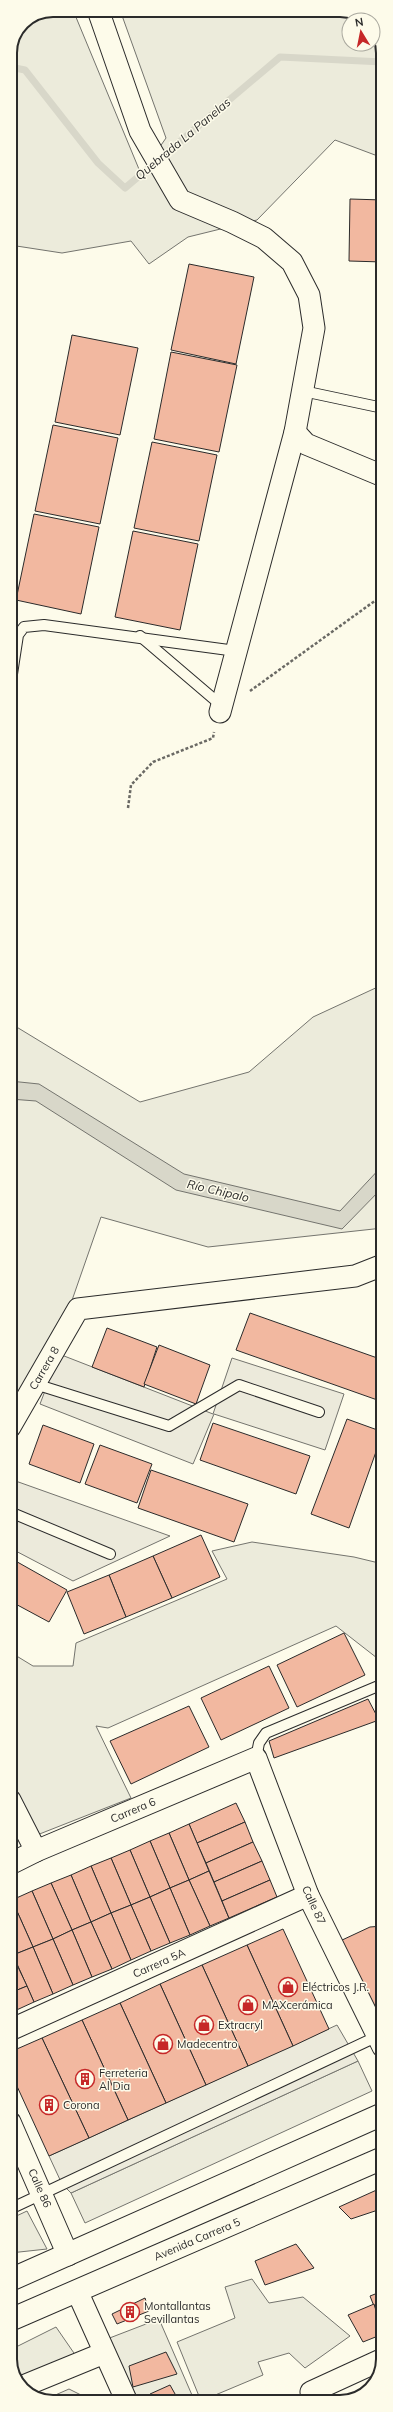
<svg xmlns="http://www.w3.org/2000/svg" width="393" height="2412" font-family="Mulish,sans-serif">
  <rect width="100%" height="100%" fill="#fdfbea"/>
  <!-- green -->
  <g fill="#ecebdb" stroke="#74746e">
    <path d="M53 10H73L141 174 166 138 120 10H345L365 20H349V44H373V28L383 48V158L335 140 257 220 188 237 149 264 131 241 62 253 10 245V53L23 22Z"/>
    <path d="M382 985 383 1228 208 1247 101 1217 62 1329 10 1404V1023L140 1102 249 1072 313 1017Z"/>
    <path d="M252 1542 354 1557 383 1564V1656L377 1658 336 1626 108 1728 96 1726 131 1798 37 1835 10 1785V1652L33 1666H73L76 1643 227 1579 212 1551Z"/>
    <path d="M358 2061 372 2091 85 2223 71 2193Z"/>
    <path d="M27 2211 47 2249 10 2253V2219Z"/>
    <path d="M252 2279 269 2303 303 2297 350 2336 305 2368 289 2353 258 2362 263 2375 201 2401 177 2342 235 2318 225 2287Z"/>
    <path d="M159 2319 195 2402H137L107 2339Z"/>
    <path d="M56 2327 76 2356 18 2381 10 2364V2350Z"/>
  </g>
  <!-- parking -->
  <g fill="#eceadb" stroke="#74746e">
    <path d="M59 1354 213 1414 232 1358 344 1394 325 1450 214 1414 193 1464 40 1404Z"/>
    <path d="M10 1479 170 1536 73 1581 10 1548Z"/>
    <path d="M337 2025 358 2061 71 2193 62 2184 49 2156Z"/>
    <path d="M69 2389 95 2402 44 2400Z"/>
  </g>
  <!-- water -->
  <path fill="#d8d7c9" stroke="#74746e" d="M10 1081 39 1084 184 1174 340 1211 383 1165V1187L342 1229 176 1190 36 1101 10 1099Z"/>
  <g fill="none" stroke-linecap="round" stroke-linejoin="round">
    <!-- stream -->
    <path stroke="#d8d7c9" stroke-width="7" d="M10 67 25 70 98 163 125 188 280 57 383 62"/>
  </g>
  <!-- building -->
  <g fill="#f2b8a0" stroke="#2b2b2b">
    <path d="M350 199 383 200V262L349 261Z"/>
    <path d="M189 264 254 277 236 364 171 350Z"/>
    <path d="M72 335 138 348 120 435 55 422Z"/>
    <path d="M171 352 237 365 219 452 154 439Z"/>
    <path d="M53 425 118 438 100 524 35 511Z"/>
    <path d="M152 442 217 455 199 541 134 528Z"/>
    <path d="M34 514 99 527 81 614 16 600Z"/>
    <path d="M133 531 198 544 180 630 115 617Z"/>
    <path d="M250 1313 383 1360V1402L236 1350Z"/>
    <path d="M107 1328 157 1347 144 1387 92 1367Z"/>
    <path d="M159 1345 210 1365 196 1404 144 1384Z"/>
    <path d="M347 1419 383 1432 349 1528 311 1514Z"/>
    <path d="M213 1423 310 1456 296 1494 200 1460Z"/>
    <path d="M43 1425 94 1444 80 1483 29 1464Z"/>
    <path d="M100 1445 152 1464 137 1503 85 1484Z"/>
    <path d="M151 1470 248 1504 234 1542 138 1508Z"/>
    <path d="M201 1535 220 1577 172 1598 153 1556Z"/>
    <path d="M153 1556 172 1598 126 1617 109 1575Z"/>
    <path d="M12 1559 67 1590 49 1622 10 1601Z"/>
    <path d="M109 1575 126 1617 84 1634 67 1592Z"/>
    <path d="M344 1633 365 1675 297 1707 277 1665Z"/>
    <path d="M269 1666 289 1708 221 1740 201 1698Z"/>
    <path d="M368 1699 379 1720 274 1758 269 1741Z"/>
    <path d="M189 1706 209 1747 131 1784 110 1741Z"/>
    <path d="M236 1803 245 1822 197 1843 189 1824Z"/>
    <path d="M10 1816 20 1839 10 1844Z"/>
    <path d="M245 1822 253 1842 206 1863 197 1843Z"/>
    <path d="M189 1824 209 1871 189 1880 169 1833Z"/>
    <path d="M169 1833 189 1880 170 1888 150 1841Z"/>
    <path d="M150 1841 170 1888 150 1897 130 1850Z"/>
    <path d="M253 1842 262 1861 214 1882 206 1863Z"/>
    <path d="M130 1850 150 1897 131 1905 111 1858Z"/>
    <path d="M111 1858 131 1905 111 1913 91 1866Z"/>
    <path d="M262 1861 270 1880 222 1901 214 1882Z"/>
    <path d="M91 1866 111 1913 91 1922 71 1875Z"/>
    <path d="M209 1871 229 1918 210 1926 189 1880Z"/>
    <path d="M71 1875 91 1922 72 1930 51 1883Z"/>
    <path d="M189 1880 210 1926 190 1935 170 1888Z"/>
    <path d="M270 1880 277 1897 229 1918 222 1901Z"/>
    <path d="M51 1883 72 1930 53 1939 32 1891Z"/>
    <path d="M170 1888 190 1935 170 1943 150 1897Z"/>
    <path d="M32 1891 53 1939 33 1947 12 1900Z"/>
    <path d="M150 1897 170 1943 151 1951 131 1905Z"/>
    <path d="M12 1900 33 1947 13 1955 10 1949V1901Z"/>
    <path d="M131 1905 151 1951 131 1960 111 1913Z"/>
    <path d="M111 1913 131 1960 112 1969 91 1922Z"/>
    <path d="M91 1922 112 1969 92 1977 72 1930Z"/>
    <path d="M383 1926V2023L380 2024 340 1941 370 1927Z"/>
    <path d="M283 1929 329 2029 293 2046 247 1945Z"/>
    <path d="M72 1930 92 1977 73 1985 53 1939Z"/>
    <path d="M53 1939 73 1985 53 1994 33 1947Z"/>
    <path d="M247 1945 293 2046 248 2066 202 1965Z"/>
    <path d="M33 1947 53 1994 34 2002 13 1955Z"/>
    <path d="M10 1949 18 1967 10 1971Z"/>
    <path d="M202 1965 248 2066 206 2085 160 1984Z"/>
    <path d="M18 1967 27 1986 10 1993V1971Z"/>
    <path d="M160 1984 206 2085 166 2103 120 2003Z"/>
    <path d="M27 1986 34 2002 10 2013V1993Z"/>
    <path d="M120 2003 166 2103 128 2120 82 2020Z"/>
    <path d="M82 2020 128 2120 89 2138 42 2038Z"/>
    <path d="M42 2038 89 2138 49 2156 10 2071V2052Z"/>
    <path d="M381 2188 378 2210 351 2219 339 2207Z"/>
    <path d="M296 2244 314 2268 265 2285 255 2261Z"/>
    <path d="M383 2291V2329L370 2296Z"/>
    <path d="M145 2298 149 2311 117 2324 112 2314Z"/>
    <path d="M374 2304 383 2334 363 2342 348 2315Z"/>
    <path d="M166 2352 177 2374 133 2387 129 2366Z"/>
    <path d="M170 2385 179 2401 153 2402 150 2394Z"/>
  </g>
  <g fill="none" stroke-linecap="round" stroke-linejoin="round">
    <!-- service casing -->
    <g stroke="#2b2b2b" stroke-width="12">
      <g id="service">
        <path d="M303 391 383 408"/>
        <path d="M140 636 222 706"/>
        <path d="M10 687 18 635 24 627 44 625 236 651"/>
        <path d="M35 1384 169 1426 239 1385 319 1412"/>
        <path d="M10 1512 110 1554"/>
        <path d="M256 1758 259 1743 266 1733 383 1684"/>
        <path d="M10 2209 378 2036"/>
      </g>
    </g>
    <!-- minor casing -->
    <g stroke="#2b2b2b" stroke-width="23">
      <g id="minor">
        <path d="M98 10 140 131 180 200 232 222 264 238 292 262 309 295 314 328 295 432 220 712"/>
        <path d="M295 432 306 444 383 476"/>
        <path d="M10 1427 78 1309 355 1276 383 1265"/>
        <path d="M10 1800 36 1851"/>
        <path d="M10 1864 36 1851 256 1758 308 1895 383 2047"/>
        <path d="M10 2030 308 1895"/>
        <path d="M10 2122 68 2255"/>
        <path d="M77 2291 127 2402"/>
        <path d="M21 2387 104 2353"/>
        <path d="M311 2392 383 2359"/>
      </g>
    </g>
    <!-- primary casing -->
    <g stroke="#2b2b2b" stroke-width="24">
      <g id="primary">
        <path d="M10 2280 383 2114"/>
        <path d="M10 2320 383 2158"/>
      </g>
    </g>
    <!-- path -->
    <g stroke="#6a6964" stroke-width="2.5" stroke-dasharray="3 2" stroke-linecap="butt">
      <path d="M250 691 383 595"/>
      <path d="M128 808 131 785 153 762 213 738 214 732"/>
    </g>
    <!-- service -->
    <use href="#service" stroke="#fdfbea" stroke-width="10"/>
    <!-- minor -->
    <use href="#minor" stroke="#fdfbea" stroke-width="21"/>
    <!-- primary -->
    <use href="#primary" stroke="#fdfbea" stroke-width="22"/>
  </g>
  <!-- icons -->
  <defs>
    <g id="shop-ring" transform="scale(1)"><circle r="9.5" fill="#fdfbea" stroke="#c62828" stroke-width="1.5"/><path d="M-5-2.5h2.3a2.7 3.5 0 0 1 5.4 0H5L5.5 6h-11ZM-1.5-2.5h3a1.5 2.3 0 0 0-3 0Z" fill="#c62828"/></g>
    <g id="building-ring" transform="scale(1)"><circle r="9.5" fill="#fdfbea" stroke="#c62828" stroke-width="1.5"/><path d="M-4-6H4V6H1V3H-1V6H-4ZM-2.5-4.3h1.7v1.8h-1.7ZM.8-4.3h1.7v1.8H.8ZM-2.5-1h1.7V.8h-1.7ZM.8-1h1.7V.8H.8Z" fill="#c62828"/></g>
  </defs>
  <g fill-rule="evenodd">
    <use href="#shop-ring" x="288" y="1987"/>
    <use href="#shop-ring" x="248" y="2005"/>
    <use href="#shop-ring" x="204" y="2025"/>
    <use href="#shop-ring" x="163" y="2044"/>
    <use href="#building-ring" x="85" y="2079"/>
    <use href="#building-ring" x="49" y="2105"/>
    <use href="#building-ring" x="130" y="2312"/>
  </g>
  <g text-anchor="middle" stroke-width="3" stroke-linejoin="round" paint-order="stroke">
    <!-- street labels -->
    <g font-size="11" fill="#2b2b2b" stroke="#fdfbea">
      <text transform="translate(44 1368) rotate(-60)" y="4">Carrera 8</text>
      <text transform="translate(133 1810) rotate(-23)" y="4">Carrera 6</text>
      <text transform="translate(314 1905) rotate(65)" y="4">Calle 87</text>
      <text transform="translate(159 1963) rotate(-24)" y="4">Carrera 5A</text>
      <text transform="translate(40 2188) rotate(66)" y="4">Calle 86</text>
      <text transform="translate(197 2239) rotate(-23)" y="4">Avenida Carrera 5</text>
    </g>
    <!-- poi labels -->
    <g font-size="11" fill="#2b2b2b" stroke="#fdfbea" text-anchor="start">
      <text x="302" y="1991">Eléctricos J.R.</text>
      <text x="262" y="2009">MAXcerámica</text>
      <text x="218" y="2029">Extracryl</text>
      <text x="177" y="2048">Madecentro</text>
      <text x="99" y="2077">Ferreteria<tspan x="99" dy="13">Al Dia</tspan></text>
      <text x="63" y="2109">Corona</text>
      <text x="144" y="2310">Montallantas<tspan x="144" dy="13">Sevillantas</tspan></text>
    </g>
    <!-- water labels -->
    <g font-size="12" font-style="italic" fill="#2b2b2b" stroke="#fdfbea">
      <text transform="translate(183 139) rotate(-40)" y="4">Quebrada La Panelas</text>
      <text transform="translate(218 1191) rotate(13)" y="4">Río Chipalo</text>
    </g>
  </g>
  <!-- crop -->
  <path d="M0 0H393V2412H0ZM53 17H340A36 36 0 0 1 376 53V2359A36 36 0 0 1 340 2395H53A36 36 0 0 1 17 2359V53A36 36 0 0 1 53 17Z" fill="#fdfbea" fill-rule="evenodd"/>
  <path fill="none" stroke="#2b2b2b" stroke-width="2" d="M53 17H340A36 36 0 0 1 376 53V2359A36 36 0 0 1 340 2395H53A36 36 0 0 1 17 2359V53A36 36 0 0 1 53 17Z"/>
  <!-- north arrow -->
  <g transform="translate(361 32) rotate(350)"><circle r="19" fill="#fdfbea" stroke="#a9a89e"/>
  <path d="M0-3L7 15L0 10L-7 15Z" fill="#c62828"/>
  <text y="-6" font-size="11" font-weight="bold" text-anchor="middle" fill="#2b2b2b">N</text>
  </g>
</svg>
